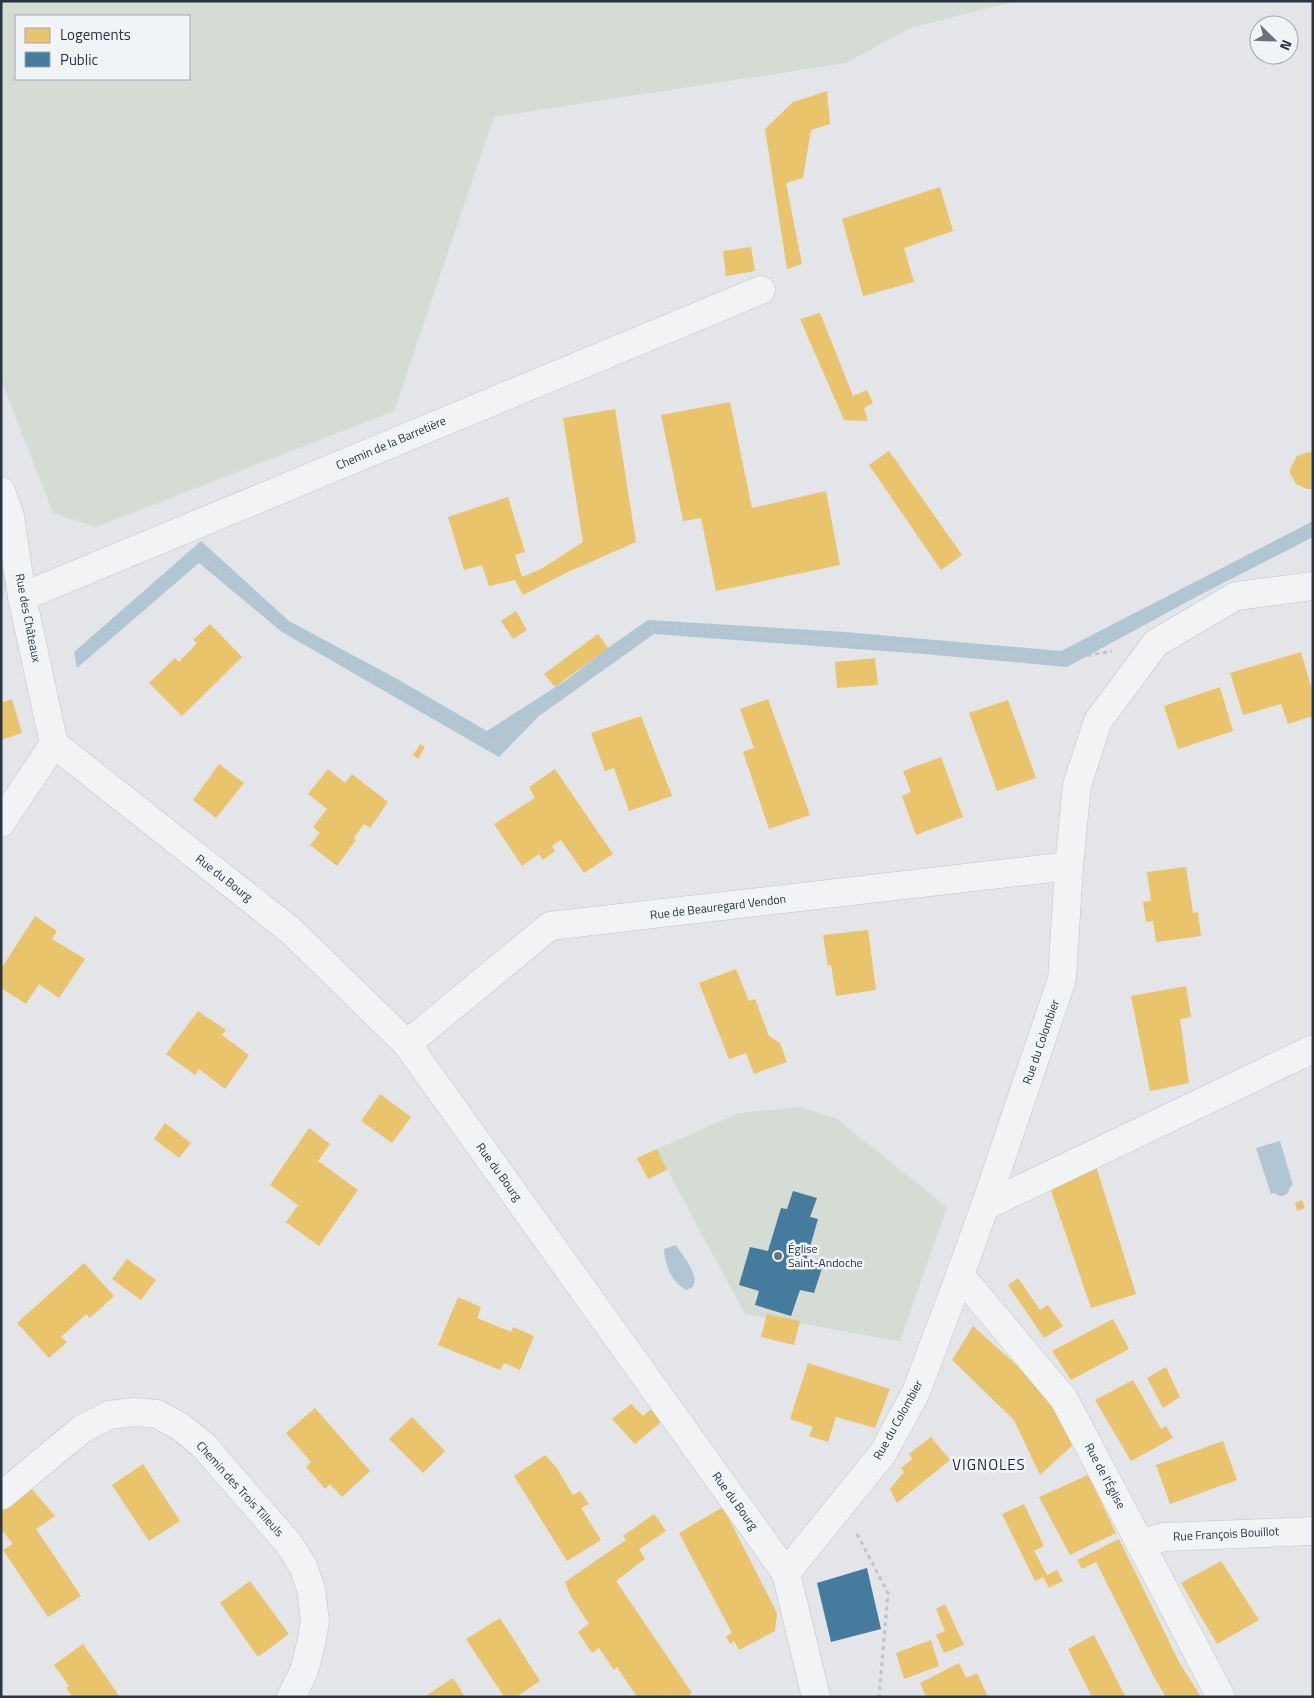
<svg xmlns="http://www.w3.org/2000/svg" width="1314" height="1698" font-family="'Titillium Web',sans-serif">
  <rect width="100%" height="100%" fill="#e3e5e8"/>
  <!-- green -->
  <g fill="#d5dcd3" fill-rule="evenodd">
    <path d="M1 1H1016L910 28 846 63 494 117 394 411 96 527 53 513 1 380ZM16 16H189V79H16Z"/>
    <path d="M1 567 7 582 1 608Z"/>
    <path d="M800 1107 837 1119 947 1207 900 1341 745 1314 667 1170 657 1149 739 1113Z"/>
  </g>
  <!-- water -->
  <g fill="#b1c6d3">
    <path d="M1313 521V537L1196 597 1067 667 924 654 654 634 539 716 499 757 282 632 199 563 77 668 74 652 201 541 289 621 399 680 487 731 565 681 605 650 648 620 845 632 1061 651Z"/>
    <path d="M1280 1141 1293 1185 1290 1187 1288 1193C1284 1197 1279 1197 1275 1193L1271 1194 1256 1148Z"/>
    <path d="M676 1245C683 1257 699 1273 693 1287L686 1290C671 1281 665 1266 664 1249Z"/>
  </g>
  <!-- homes -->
  <g fill="#e9c46a">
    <path d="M827 91 830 124 811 130 803 178 786 183 802 264 787 269 765 129 793 102Z"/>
    <path d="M940 187 953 231 904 248 914 282 863 296 842 219Z"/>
    <path d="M751 247 755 271 726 276 723 251Z"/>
    <path d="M820 313 853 396 867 390 873 403 864 408 868 421 844 420 800 319Z"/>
    <path d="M730 402 752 508 826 491 840 565 716 591 701 518 683 521 661 415Z"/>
    <path d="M615 409 636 542 570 571 523 595 515 580 489 586 482 565 464 570 448 517 508 497 525 552 515 555 522 577 541 569 583 542 563 418Z"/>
    <path d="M889 451 962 555 941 570 869 465Z"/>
    <path d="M1308 452 1313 453V489H1307L1296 484 1290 473 1291 467 1297 456Z"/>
    <path d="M516 611 527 630 513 639 501 621Z"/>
    <path d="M210 624 242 657 182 716 149 683 175 658 179 662 197 643 193 640Z"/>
    <path d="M598 634 608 648 555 687 544 674Z"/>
    <path d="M1301 652 1313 693V716L1288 724 1281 704 1243 715 1230 673Z"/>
    <path d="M875 658 878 685 837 688 835 662Z"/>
    <path d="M1220 687 1233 731 1178 749 1164 706Z"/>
    <path d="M12 699 22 733 1 740V703Z"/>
    <path d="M768 699 810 815 769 829 743 752 754 748 740 709Z"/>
    <path d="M1008 700 1036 778 997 791 969 713Z"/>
    <path d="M641 716 672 796 629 811 614 768 605 771 591 733Z"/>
    <path d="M420 744 425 747 418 759 413 755Z"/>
    <path d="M941 757 963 817 916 835 902 796 911 792 903 771Z"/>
    <path d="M219 764 244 783 216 818 193 800Z"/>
    <path d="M328 769 345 783 352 774 388 802 370 828 364 824 354 838 356 840 337 866 310 845 320 833 313 827 327 809 308 794Z"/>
    <path d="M555 769 613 854 584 873 561 840 552 846 555 851 543 860 539 854 522 866 494 824 535 798 529 787Z"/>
    <path d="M1186 867 1193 913 1198 912 1201 936 1156 942 1153 921 1146 922 1143 902 1151 901 1147 872Z"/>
    <path d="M35 916 57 931 52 939 85 959 59 998 39 984 26 1004 1 988V969Z"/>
    <path d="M868 930 876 990 836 996 831 965 828 966 823 935Z"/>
    <path d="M736 969 749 1001 755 999 769 1036 780 1043 787 1062 754 1074 746 1053 729 1059 699 983Z"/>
    <path d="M1186 986 1191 1017 1180 1019 1189 1083 1150 1091 1131 996Z"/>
    <path d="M198 1011 226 1030 222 1035 249 1055 225 1089 199 1069 195 1075 166 1054Z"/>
    <path d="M380 1094 411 1117 392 1143 361 1121Z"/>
    <path d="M165 1123 191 1143 179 1158 154 1139Z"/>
    <path d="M309 1128 330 1144 318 1161 358 1190 319 1246 286 1222 298 1205 270 1185Z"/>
    <path d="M657 1149 667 1170 648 1179 637 1158Z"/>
    <path d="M1095 1163 1136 1294 1091 1308 1048 1182Z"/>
    <path d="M1302 1200 1305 1208 1297 1211 1295 1203Z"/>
    <path d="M127 1259 156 1280 141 1300 112 1279Z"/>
    <path d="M84 1263 114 1296 90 1318 86 1314 61 1337 67 1342 49 1358 17 1323Z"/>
    <path d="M1018 1278 1040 1310 1048 1305 1063 1326 1044 1338 1008 1285Z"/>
    <path d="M458 1297 481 1307 477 1318 511 1332 513 1327 534 1336 520 1370 504 1363 500 1370 438 1345Z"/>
    <path d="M767 1314 800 1321 794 1345 761 1337Z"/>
    <path d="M1113 1319 1129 1349 1071 1380 1052 1351Z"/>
    <path d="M973 1326 1043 1389 1074 1444 1040 1475 1014 1420 952 1360Z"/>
    <path d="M808 1363 890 1389 875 1428 836 1417 828 1442 809 1436 813 1427 790 1419Z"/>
    <path d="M1166 1367 1180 1397 1163 1408 1147 1378Z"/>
    <path d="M1133 1380 1161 1429 1166 1426 1173 1438 1131 1461 1095 1400Z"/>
    <path d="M631 1404 643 1416 651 1409 661 1422 635 1444 612 1419Z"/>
    <path d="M315 1408 370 1471 342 1497 330 1484 325 1489 306 1467 311 1462 286 1433Z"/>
    <path d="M412 1417 445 1451 423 1473 389 1439Z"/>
    <path d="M931 1437 950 1460 897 1503 890 1489 904 1472 901 1468 912 1459 909 1454Z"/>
    <path d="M1223 1441 1237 1480 1170 1504 1156 1465Z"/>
    <path d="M545 1455 556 1467 573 1495 580 1491 589 1504 581 1508 601 1540 567 1561 514 1476Z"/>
    <path d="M143 1464 180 1521 149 1541 112 1485Z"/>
    <path d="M1088 1475 1116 1533 1070 1555 1039 1497Z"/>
    <path d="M31 1488 55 1516 36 1529 81 1596 48 1617 3 1550 13 1544 1 1529V1512Z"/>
    <path d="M1024 1504 1044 1546 1034 1551 1047 1575 1057 1570 1063 1581 1049 1588 1043 1577 1035 1581 1002 1514Z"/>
    <path d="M723 1507 777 1613 775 1631 739 1650 734 1641 730 1644 726 1636 732 1633 679 1533Z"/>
    <path d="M654 1514 666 1531 639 1549 645 1559 616 1581 692 1693 687 1697H665L664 1695 661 1697H637L617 1667 614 1670 599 1648 592 1653 578 1632 589 1624 570 1595 565 1582 626 1540 623 1536Z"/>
    <path d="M1119 1539 1179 1662 1201 1697H1166L1154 1677 1096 1562 1082 1569 1077 1560Z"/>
    <path d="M1221 1561 1259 1620 1217 1644 1181 1583Z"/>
    <path d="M250 1581 289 1634 258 1657 220 1603Z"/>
    <path d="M945 1604 964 1645 944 1653 936 1635 945 1631 936 1609Z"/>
    <path d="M500 1618 540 1681 516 1697H504L466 1639Z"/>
    <path d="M1094 1635 1124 1694 1126 1697H1092L1068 1649Z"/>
    <path d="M931 1640 939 1666 904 1679 896 1653Z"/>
    <path d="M83 1644 120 1697H72L66 1688 69 1686 54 1665Z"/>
    <path d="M959 1663 966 1678 977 1673 988 1697H926L920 1683Z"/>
    <path d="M453 1678 465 1697H424Z"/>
  </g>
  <!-- public -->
  <g fill="#457b9d">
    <path d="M793 1191 817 1198 810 1217 818 1219 806 1261 823 1265 814 1293 800 1290 791 1316 755 1305 759 1291 739 1285 750 1247 768 1251 781 1208 787 1209Z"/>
    <path d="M867 1568 881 1629 831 1642 817 1583Z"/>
  </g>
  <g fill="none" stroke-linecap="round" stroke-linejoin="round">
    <!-- minor casing -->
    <g stroke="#c1c3c6" stroke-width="29">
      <g id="minor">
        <path d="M1 491 10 516 22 597 54 744"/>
        <path d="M22 597 761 290"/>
        <path d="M54 744 290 930 407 1044 786 1573 816 1697"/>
        <path d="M1 823 54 744"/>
        <path d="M407 1044 550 926 1069 866"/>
        <path d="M985 1206 1313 1049"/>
        <path d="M960 1275 1064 1399 1221 1697"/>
        <path d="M1 1496 82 1429 109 1415 135 1412 157 1414 181 1427 204 1446 289 1544 303 1566 311 1589 315 1621 311 1644 304 1671 291 1697"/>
        <path d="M1140 1543 1164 1537 1313 1531"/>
        <path d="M786 1573 883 1453 916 1392 960 1275 985 1206 1062 979 1069 866 1077 785 1098 721 1156 643 1236 596 1313 586"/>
      </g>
    </g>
    <!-- path -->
    <g stroke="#c1c4c6" stroke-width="3" stroke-dasharray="4 4" stroke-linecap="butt">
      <path d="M200 557 286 628 495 744 655 625 1063 660 1112 651"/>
      <path d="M857 1534 888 1593 879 1697"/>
    </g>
    <!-- minor -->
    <use href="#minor" stroke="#f2f3f4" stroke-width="28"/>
  </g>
  <!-- markers -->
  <circle fill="#6a737c" stroke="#f0f4f7" stroke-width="2" cx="778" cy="1256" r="5"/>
  <g text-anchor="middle" stroke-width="5" stroke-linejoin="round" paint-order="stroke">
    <!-- street labels -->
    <g font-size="12" fill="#293542" stroke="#f0f4f7">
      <text transform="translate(391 443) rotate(-23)" y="4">Chemin de la Barretière</text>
      <text transform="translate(28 618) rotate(79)" y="4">Rue des Châteaux</text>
      <text transform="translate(224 878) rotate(38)" y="4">Rue du Bourg</text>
      <text transform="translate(718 907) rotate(-7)" y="4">Rue de Beauregard Vendon</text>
      <text transform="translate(1041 1042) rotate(-71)" y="4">Rue du Colombier</text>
      <text transform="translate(499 1172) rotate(54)" y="4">Rue du Bourg</text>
      <text transform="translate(898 1420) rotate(-61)" y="4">Rue du Colombier</text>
      <text transform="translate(1105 1476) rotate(62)" y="4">Rue de l'Église</text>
      <text transform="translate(240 1489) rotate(48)" y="4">Chemin des Trois Tilleuls</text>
      <text transform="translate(735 1501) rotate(54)" y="4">Rue du Bourg</text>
      <text transform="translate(1226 1534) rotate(-3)" y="4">Rue François Bouillot</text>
    </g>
    <!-- poi labels -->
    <g font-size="12" fill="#293542" stroke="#f0f4f7" text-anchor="start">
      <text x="788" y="1253">Église<tspan x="788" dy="14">Saint-Andoche</tspan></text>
    </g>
    <!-- quarter labels -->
    <g font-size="15" letter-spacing="1" fill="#1b2632" stroke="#f0f4f7">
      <text x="989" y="1470">VIGNOLES</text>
    </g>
  </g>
  <!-- border -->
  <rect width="1314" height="1698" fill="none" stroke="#293542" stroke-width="5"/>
  <!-- legend -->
  <rect x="15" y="15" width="175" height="65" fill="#f0f4f7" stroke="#a0a8af"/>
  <rect x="25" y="28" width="25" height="15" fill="#e9c46a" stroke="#a0a8af"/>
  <text x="60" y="40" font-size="15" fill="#293542">Logements</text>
  <rect x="25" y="52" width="25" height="15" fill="#457b9d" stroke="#a0a8af"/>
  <text x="60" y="65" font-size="15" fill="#293542">Public</text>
  <!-- north arrow -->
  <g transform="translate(1274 40) rotate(113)"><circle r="24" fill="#f0f4f7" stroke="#a0a8af"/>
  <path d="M0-4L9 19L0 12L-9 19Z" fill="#6a737c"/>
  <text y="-8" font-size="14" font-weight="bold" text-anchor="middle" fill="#293542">N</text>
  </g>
</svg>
